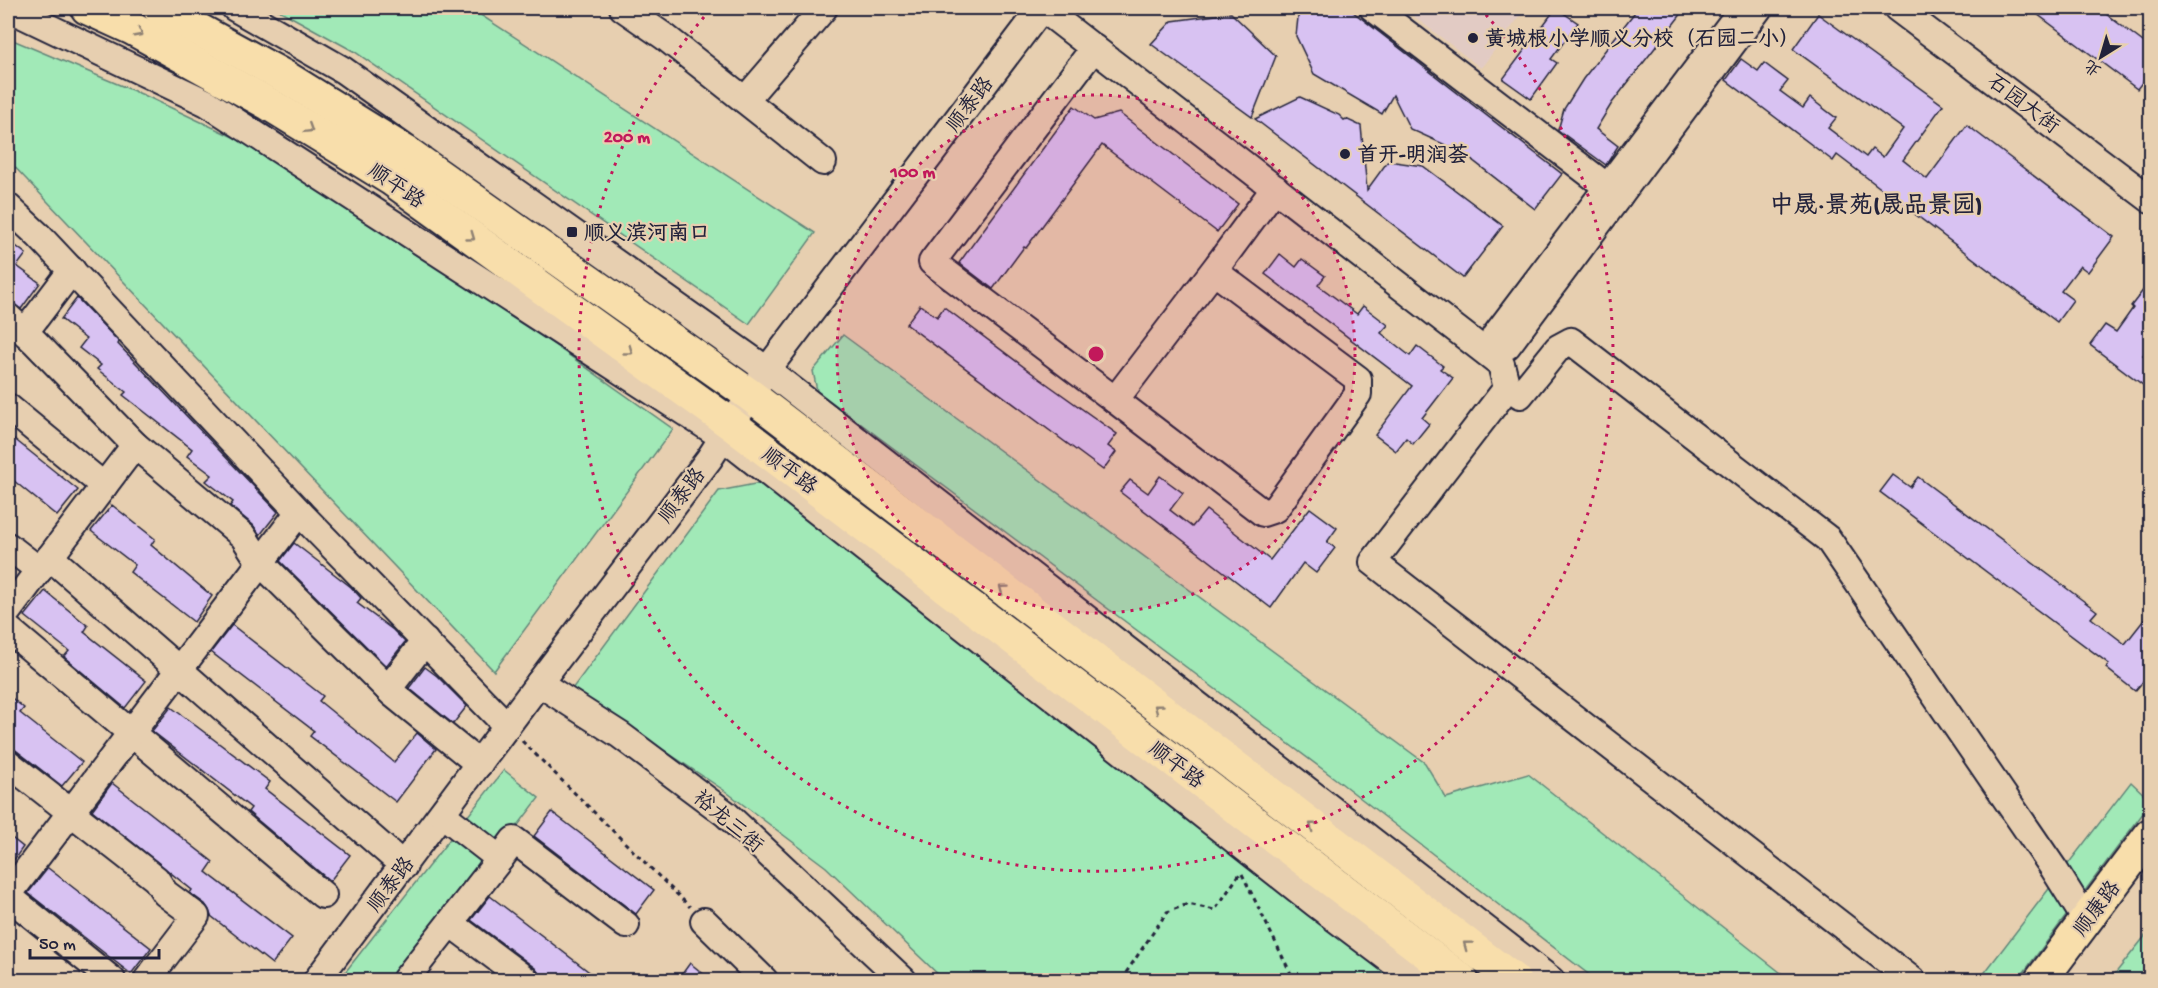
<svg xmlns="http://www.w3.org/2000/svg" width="2158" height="988" font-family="'Gochi Hand','LXGW WenKai TC',sans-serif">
  <rect width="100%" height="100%" fill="#e7cfb0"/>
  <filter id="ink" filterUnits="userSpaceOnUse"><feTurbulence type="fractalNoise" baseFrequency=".0167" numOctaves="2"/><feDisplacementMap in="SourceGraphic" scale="12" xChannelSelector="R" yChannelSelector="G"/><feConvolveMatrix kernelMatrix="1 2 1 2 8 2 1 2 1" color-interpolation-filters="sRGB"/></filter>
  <g filter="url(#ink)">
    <!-- built -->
    <path fill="#e2cbc4" d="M1403 8H1526L1481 68Z"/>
    <!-- green -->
    <g fill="#a1e9b7" stroke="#628679" stroke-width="1.5">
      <path d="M275 8H470L815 233 749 324 355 52Z"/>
      <path d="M8 38 146 96 316 176 673 429 494 671 8 160Z"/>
      <path d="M843 335 1425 763 1446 798 1528 774 1790 980H1596L1337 780 817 391 813 371Z"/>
      <path d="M760 483 1404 980H944L826 867 725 791 572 689 719 491Z"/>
      <path d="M504 770 539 798 399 980H339Z"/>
      <path d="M2131 782 2150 800V804L2018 980H1979Z"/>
      <path d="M2150 930V972L2143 980H2110Z"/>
    </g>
    <!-- building -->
    <g fill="#d8c2f2" stroke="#22223b" stroke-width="1.5">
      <path d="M1299 8H1348L1562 174 1535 209 1463 153 1410 129 1393 95 1382 114 1314 74 1296 36Z"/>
      <path d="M1556 8 1578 23 1551 59 1557 63 1531 99 1503 79Z"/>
      <path d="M1638 8H1686L1612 103 1596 129 1618 146 1606 165 1558 130 1564 109 1583 79Z"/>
      <path d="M2029 8H2098L2151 48V71L2137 89Z"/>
      <path d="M1231 13 1276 56 1252 117 1151 44 1172 21Z"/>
      <path d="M1818 14 1943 105 1903 160 1927 179 1967 125 2114 237 2088 272 2080 266 2061 291 2073 300 2057 322 1837 155 1833 161 1726 80 1741 59 1758 71 1764 63 1788 81 1780 91 1803 108 1810 98 1836 118 1828 128 1866 157 1872 149 1883 157 1903 129 1793 49Z"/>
      <path d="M1300 97 1339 115 1344 120 1346 119 1361 126 1367 190 1388 161 1423 166 1503 226 1463 278 1255 119Z"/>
      <path d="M1074 106 1094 120 1119 113 1238 204 1217 232 1102 145 1026 248 1024 247 993 289 959 263Z"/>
      <path d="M8 240 26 254 17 266 40 283 21 309 8 302Z"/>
      <path d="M1280 254 1296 267 1302 259 1325 276 1318 285 1357 314 1363 306 1388 325 1381 333 1410 356 1417 346 1443 366 1440 369 1453 378 1422 418 1429 424 1413 444 1406 438 1396 451 1375 435 1412 386 1265 274Z"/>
      <path d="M2151 280V345L2143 355 2151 361V391L2090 345 2105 325 2116 332 2133 308 2131 306Z"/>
      <path d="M77 298 119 342 118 344 278 512 260 535 253 525 230 506 233 502 206 481 212 475 187 456 192 449 123 395 126 392 97 369 101 365 79 348 86 339 61 319Z"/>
      <path d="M920 305 937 317 944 307 1040 379 1117 434 1108 446 1116 452 1103 470 906 324Z"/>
      <path d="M8 434 78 490 57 516 8 476Z"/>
      <path d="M1893 475 1910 487 1918 477 2097 611 2091 618 2125 644 2151 611V672L2135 691 2106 668 2109 664 1880 492Z"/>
      <path d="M1160 476 1183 493 1170 510 1192 527 1206 510 1270 560 1310 508 1337 528 1327 542 1335 548 1316 573 1303 563 1271 608 1120 492 1130 480 1148 493Z"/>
      <path d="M112 505 155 539 151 545 212 596 194 622 130 572 135 565 91 531Z"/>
      <path d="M294 543 351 587 361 598 357 603 393 630 405 642 386 666 280 561Z"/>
      <path d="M45 591 88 626 84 632 146 681 125 708 64 657 69 651 25 616Z"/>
      <path d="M232 625 323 696 319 701 394 762 417 733 436 749 396 802 310 736 314 731 211 652Z"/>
      <path d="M425 667 437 676 467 706 453 724 409 688Z"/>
      <path d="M8 695 24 708 20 713 82 762 62 786 8 744Z"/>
      <path d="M171 707 270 782 265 789 350 855 330 881 248 812 251 808 152 731Z"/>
      <path d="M112 783 213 862 206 872 292 938 272 964 211 916 209 910 205 904 190 893 192 890 92 810Z"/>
      <path d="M552 812 654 890 636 914 534 836Z"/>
      <path d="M8 835 23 847 8 868Z"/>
      <path d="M48 868 151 948 131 974 28 893Z"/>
      <path d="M490 896 601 981H545L535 968 471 920Z"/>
      <path d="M690 963 712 981H677Z"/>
    </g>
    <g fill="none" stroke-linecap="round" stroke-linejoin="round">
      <!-- minor casing -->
      <g stroke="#22223b" stroke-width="30">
        <g id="minor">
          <path d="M8 8 207 103 723 437 1316 904 1417 980"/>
          <path d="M235 8 343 70 767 370 1551 980"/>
          <path d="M623 8 665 37 823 162"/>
          <path d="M1373 8 1619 196"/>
          <path d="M1743 8 1495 336 1507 346 1759 8"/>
          <path d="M1897 8 2150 199"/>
          <path d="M1094 48 932 262 1115 400"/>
          <path d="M745 100 824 8"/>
          <path d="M8 207 39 236 299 512 507 726"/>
          <path d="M1218 265 1115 400 1263 513 1275 509 1358 394V379L1219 275 1218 265 1275 188"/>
          <path d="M8 317 35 342 135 445 243 536 260 562 393 694 479 764"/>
          <path d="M25 332 72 270"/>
          <path d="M1520 395 1558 348 1571 341 1828 539 2054 869 2086 920"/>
          <path d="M8 407 104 486"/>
          <path d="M8 546 39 570 50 557 404 866"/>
          <path d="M50 557 135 445"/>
          <path d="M8 611 39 570"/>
          <path d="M8 629 323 895"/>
          <path d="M539 683 620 735 726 814 903 980"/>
          <path d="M388 689 425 641"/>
          <path d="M8 763 156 879 165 893 196 916 147 980"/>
          <path d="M500 859 514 840 626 925"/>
          <path d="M8 895 299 512"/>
          <path d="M8 896 112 980"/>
          <path d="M704 921 764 980"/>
          <path d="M450 923 526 980"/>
          <path d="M317 980 539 683 709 459 767 370 1042 8 1501 364 1507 388 1373 562 1912 980"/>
          <path d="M405 980 500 859 442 814"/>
        </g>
      </g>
      <!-- major casing -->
      <g stroke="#22223b" stroke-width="36">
        <g id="major">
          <path d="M87 8 133 29 269 104 391 179 731 424 1462 980"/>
          <path d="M159 8 287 78 409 154 750 395 1514 980"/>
          <path d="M2041 980 2150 835"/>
        </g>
      </g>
      <!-- path -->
      <g stroke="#22223b" stroke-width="3" stroke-dasharray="4.5 4.5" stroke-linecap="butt">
        <path d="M522 741 690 907"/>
        <path d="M1242 874 1294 980"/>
        <path d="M1121 980 1167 912 1188 904 1215 910 1241 872"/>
      </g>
      <!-- minor -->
      <use href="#minor" stroke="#e7cfb0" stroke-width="26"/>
      <!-- major -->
      <use href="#major" stroke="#f8deab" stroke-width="32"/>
    </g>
    <!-- one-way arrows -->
    <defs><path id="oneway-chevron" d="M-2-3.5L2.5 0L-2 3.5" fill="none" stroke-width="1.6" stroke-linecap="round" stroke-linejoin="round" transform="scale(1.5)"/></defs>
    <g stroke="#8d8073">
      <use href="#oneway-chevron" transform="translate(139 33) rotate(28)"/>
      <use href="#oneway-chevron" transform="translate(309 129) rotate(32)"/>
      <use href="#oneway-chevron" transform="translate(471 237) rotate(36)"/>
      <use href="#oneway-chevron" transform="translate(629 351) rotate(36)"/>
      <use href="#oneway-chevron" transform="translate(1003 589) rotate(-143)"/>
      <use href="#oneway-chevron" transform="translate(1158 708) rotate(-143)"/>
      <use href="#oneway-chevron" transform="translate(1313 826) rotate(-143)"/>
      <use href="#oneway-chevron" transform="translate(1467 945) rotate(-143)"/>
    </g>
  </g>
  <!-- distance rings -->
  <circle cx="1096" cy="354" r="259" fill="#c2185b" fill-opacity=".12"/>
  <g fill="none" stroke="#c2185b" stroke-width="3" stroke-dasharray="3 6">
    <circle cx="1096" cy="354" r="259"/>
    <path d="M1480 8A517 517 0 1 1 712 8"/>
  </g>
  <!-- markers -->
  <g fill="#22223b" stroke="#e7cfb0" stroke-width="2">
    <circle cx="1473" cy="38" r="6"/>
    <circle cx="1345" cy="154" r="6"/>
    <rect x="566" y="226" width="12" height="12" rx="3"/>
  </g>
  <g text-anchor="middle" stroke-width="4.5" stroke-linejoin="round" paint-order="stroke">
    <!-- poi labels -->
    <g font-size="21" font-weight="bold" fill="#22223b" stroke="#e7cfb0" text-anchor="start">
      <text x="1485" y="45">黄城根小学顺义分校（石园二小）</text>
      <text x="1357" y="161">首开-明润荟</text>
      <text x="584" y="239">顺义滨河南口</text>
    </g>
    <!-- street labels -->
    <g font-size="21" fill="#22223b" stroke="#e7cfb0">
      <text transform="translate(2024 103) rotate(37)" y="7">石园大街</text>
      <text transform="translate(969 104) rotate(-53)" y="7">顺泰路</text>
      <text transform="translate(397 185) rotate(34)" y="7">顺平路</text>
      <text transform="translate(790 470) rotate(37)" y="7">顺平路</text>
      <text transform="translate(681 495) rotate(-53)" y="7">顺泰路</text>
      <text transform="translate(1177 764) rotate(37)" y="7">顺平路</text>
      <text transform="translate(729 821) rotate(40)" y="7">裕龙三街</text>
      <text transform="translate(390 884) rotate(-53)" y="7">顺泰路</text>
      <text transform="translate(2096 908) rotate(-53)" y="7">顺康路</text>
    </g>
    <!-- quarter labels -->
    <g font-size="24" font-weight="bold" fill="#22223b" stroke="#e7cfb0">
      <text x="1876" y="212">中晟·景苑(晟品景园)</text>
    </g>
  </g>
  <circle cx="1096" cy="354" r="9" fill="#c2185b" stroke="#e7cfb0" stroke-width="3"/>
  <g font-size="18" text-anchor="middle" font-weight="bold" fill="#c2185b" stroke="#e7cfb0" stroke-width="4.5" stroke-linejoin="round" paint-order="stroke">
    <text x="627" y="142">200 m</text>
    <text x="913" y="177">100 m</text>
  </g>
  <!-- margin -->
  <rect width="2158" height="988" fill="none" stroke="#e7cfb0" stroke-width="30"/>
  <rect x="15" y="15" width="2128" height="958" fill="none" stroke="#22223b" stroke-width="2" filter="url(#ink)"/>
  <!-- north arrow -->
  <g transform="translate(2101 57) rotate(217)" stroke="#e7cfb0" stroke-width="4.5" paint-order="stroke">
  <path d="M0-4.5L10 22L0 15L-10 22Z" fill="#22223b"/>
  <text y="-9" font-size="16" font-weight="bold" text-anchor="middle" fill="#22223b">北</text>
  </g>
  <!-- scale -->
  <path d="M30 949v9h129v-9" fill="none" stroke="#22223b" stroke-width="3"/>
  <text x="39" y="949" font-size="18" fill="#22223b" stroke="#e7cfb0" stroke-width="4.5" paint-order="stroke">50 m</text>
</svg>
